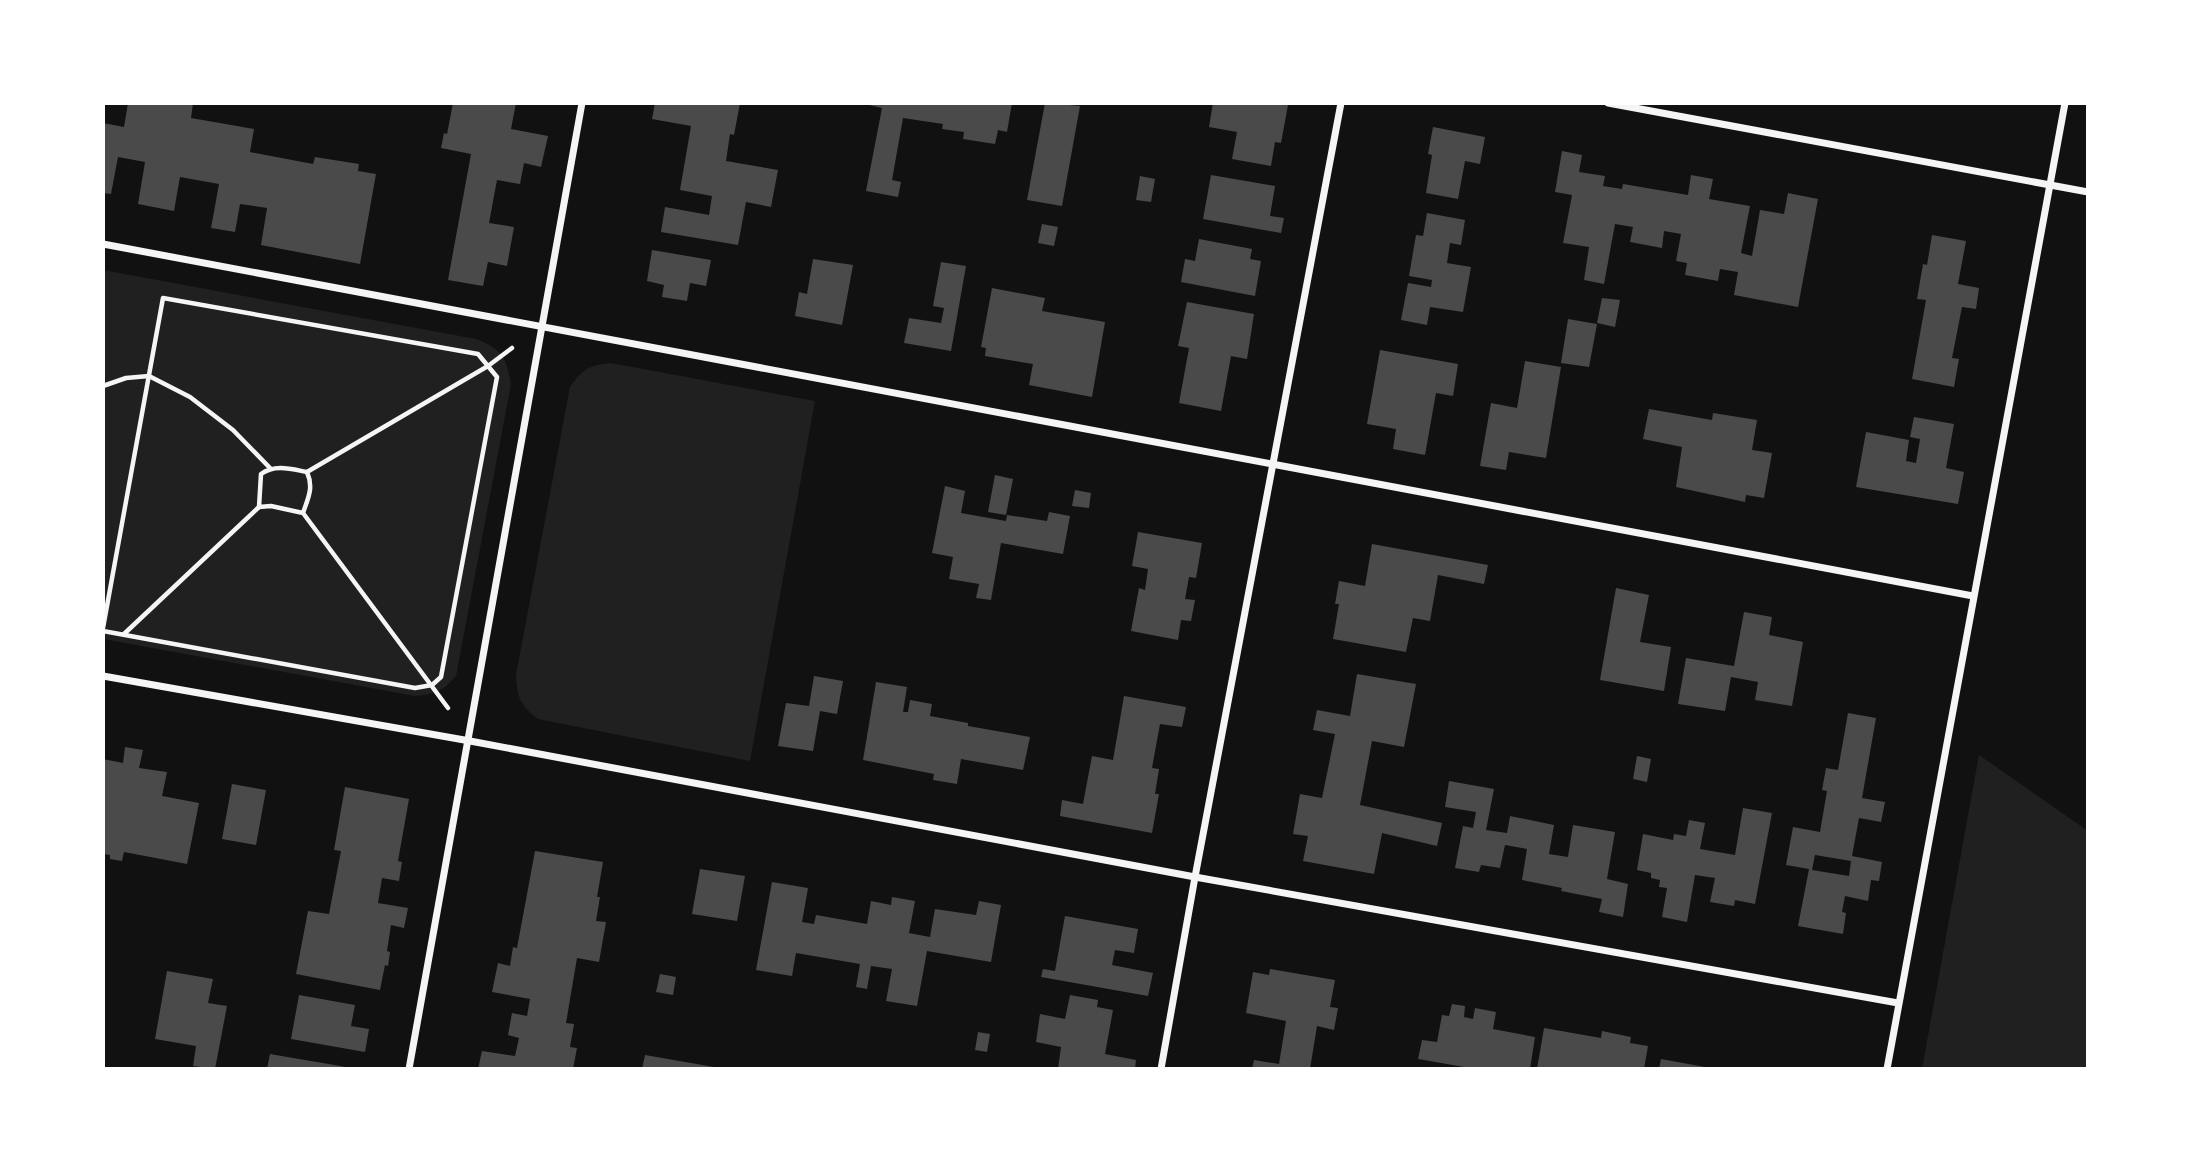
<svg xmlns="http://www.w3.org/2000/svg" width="2191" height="1172" font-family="Manrope,sans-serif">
  <rect width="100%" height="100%" fill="#111"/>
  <!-- green -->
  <g fill="#202020">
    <path d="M103 270 476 339C502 349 506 357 511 384L456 676C444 691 434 694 415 696L103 639Z"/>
    <path d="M611 363 815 401 750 761 538 719C520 705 517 698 516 675L570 387C582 369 590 365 611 363Z"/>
    <path d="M1979 755 2088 831V1069H1922Z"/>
  </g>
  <!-- building -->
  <g fill="#4a4a4a" fill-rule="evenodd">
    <path d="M128 103H193L191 118 254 129 250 152 313 164 315 157 359 164 358 171 376 174 360 264 261 245 267 208 240 204 235 232 211 228 219 184 180 177 174 211 138 204 145 162 118 157 111 194 103 193V123L124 127Z"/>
    <path d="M453 103H516L511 129 548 136 541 167 524 163 520 184 497 180 489 223 514 227 507 266 488 262 483 286 448 280 471 154 441 148 444 133 447 134Z"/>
    <path d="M655 103H740L734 135 730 134 726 161 778 170 771 207 746 202 738 245 661 232 665 207 709 215 712 196 680 190 691 126 652 119Z"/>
    <path d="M861 103H1012L1007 132 998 130 995 144 963 139 964 132 942 129 943 124 903 118 892 180 901 182 898 197 866 191 882 108Z"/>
    <path d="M1045 103 1080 106 1062 206 1027 200Z"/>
    <path d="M1213 103 1288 105 1281 143 1275 142 1271 166 1232 159 1237 132 1209 127Z"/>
    <path d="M1433 127 1485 137 1480 164 1465 161 1458 199 1426 193 1432 155 1428 154Z"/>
    <path d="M1562 151 1582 155 1579 172 1605 176 1603 186 1622 189 1623 184 1688 195 1691 175 1713 179 1709 199 1750 206 1741 253 1752 256 1760 210 1784 214 1788 193 1818 199 1798 307 1734 295 1738 272 1720 269 1718 281 1685 275 1687 263 1676 261 1681 234 1664 231 1662 248 1630 242 1633 227 1615 224 1604 284 1584 280 1589 247 1563 243 1572 195 1555 192Z"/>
    <path d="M1211 175 1275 186 1270 216 1284 218 1281 233 1203 219Z"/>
    <path d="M1140 176 1155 179 1151 202 1136 200Z"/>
    <path d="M1427 213 1465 220 1461 245 1450 243 1447 263 1471 267 1463 312 1430 307 1427 325 1401 320 1408 283 1431 287 1432 280 1409 276 1416 235 1423 236Z"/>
    <path d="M1042 224 1058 227 1054 246 1038 243Z"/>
    <path d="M1932 235 1966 241 1958 284 1979 288 1976 309 1962 307 1952 358 1959 359 1954 387 1912 379 1926 300 1917 299 1923 264 1927 265Z"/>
    <path d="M1199 239 1252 249 1250 259 1261 261 1255 296 1181 282 1185 259 1195 261Z"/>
    <path d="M652 250 711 260 706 286 690 283 687 301 662 297 664 285 647 281Z"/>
    <path d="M813 259 853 265 842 325 795 316 799 292 807 294Z"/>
    <path d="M941 262 966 266 951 351 904 343 909 318 941 323 944 308 933 306Z"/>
    <path d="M992 288 1045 298 1042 311 1105 322 1092 397 1029 385 1033 364 985 356 986 348 981 347Z"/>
    <path d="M1602 298 1620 300 1615 327 1597 323Z"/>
    <path d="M1187 302 1254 314 1247 359 1231 356 1221 411 1179 403 1189 348 1178 346Z"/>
    <path d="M1568 319 1597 324 1589 367 1561 363Z"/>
    <path d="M1380 350 1458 364 1453 396 1436 393 1425 455 1393 449 1396 429 1367 424Z"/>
    <path d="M1525 361 1561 367 1546 458 1509 452 1506 470 1480 466 1491 403 1517 408Z"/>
    <path d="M1649 409 1712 420 1713 413 1757 420 1752 450 1772 453 1764 498 1746 495 1745 502 1676 487 1682 447 1643 439Z"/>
    <path d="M1914 417 1954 424 1946 468 1964 472 1958 504 1856 487 1866 432 1909 440 1906 461 1916 463 1920 439 1910 437Z"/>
    <path d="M995 475 1013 479 1006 515 988 512Z"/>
    <path d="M945 486 965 491 961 513 1006 521 1007 515 1047 521 1049 512 1070 516 1063 554 1001 543 991 600 976 598 979 584 949 579 953 557 932 553Z"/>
    <path d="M1075 490 1091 493 1089 508 1072 506Z"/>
    <path d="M1138 532 1202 543 1196 578 1189 577 1185 599 1195 600 1191 621 1181 620 1178 640 1131 631 1139 588 1145 590 1148 569 1132 566Z"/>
    <path d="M1372 544 1488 565 1484 584 1438 575 1430 621 1413 618 1406 652 1333 639 1339 604H1335L1339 581 1365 586Z"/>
    <path d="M1616 588 1649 595 1640 642 1671 647 1664 691 1600 680Z"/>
    <path d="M1744 612 1772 617 1769 635 1803 642 1792 706 1755 700 1758 682 1731 677 1725 711 1678 704 1686 658 1734 666Z"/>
    <path d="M1357 674 1416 684 1404 747 1372 741 1360 805 1442 823 1437 846 1382 833 1374 874 1303 861 1308 836 1293 834 1300 794 1322 798 1335 734 1313 730 1317 710 1350 716Z"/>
    <path d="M814 676 843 681 837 714 820 711 813 751 778 746 786 703 809 706Z"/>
    <path d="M876 682 907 687 903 712H908L910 700 932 704 930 716 968 723V726L1030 737 1023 770 961 759 957 784 933 780 934 774 863 760Z"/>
    <path d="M1124 696 1186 707 1182 727 1160 724 1152 768 1159 769 1155 794H1159L1152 833 1060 816 1062 800 1083 804 1092 756 1113 760Z"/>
    <path d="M1848 713 1876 718 1862 798 1885 802 1881 822 1859 818 1852 856 1882 862 1879 881 1871 880 1868 901 1845 896 1842 912 1846 913 1843 934 1798 926 1809 869 1786 865 1793 827 1820 832 1827 791 1822 790 1826 768 1838 770ZM1815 855 1851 861 1849 876 1812 870Z"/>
    <path d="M125 747 143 750 139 768 167 772 162 796 199 803 187 864 124 852 122 861 110 859V855L103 854V759L123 763Z"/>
    <path d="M1637 756 1651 759 1647 782 1633 779Z"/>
    <path d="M1449 781 1494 789 1486 830 1507 833 1510 816 1554 825 1549 854 1568 857 1573 825 1615 832 1607 879 1628 884 1623 917 1599 912 1602 899 1561 891 1562 888 1522 880 1527 849 1505 845 1500 868 1481 865 1479 872 1455 868 1463 826 1473 828 1476 812 1445 807Z"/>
    <path d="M232 784 266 790 256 845 222 839Z"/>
    <path d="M345 787 409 799 398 861 402 862 399 881 382 878 378 903 408 908 404 928 391 925 387 951 390 952 388 966 385 965 380 990 296 974 308 911 329 914 341 851 334 850Z"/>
    <path d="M1743 808 1772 813 1755 904 1735 900 1734 906 1710 902 1715 878 1695 875 1687 922 1662 917 1667 888 1659 887 1660 880 1651 878V873L1637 870 1643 834 1673 840 1674 834 1686 836 1689 820 1705 823 1700 849 1735 855Z"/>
    <path d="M535 851 603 862 597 897H600L596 921 606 922 599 962 577 958 566 1023 574 1024 570 1047 577 1048 573 1069H478L482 1051 515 1056 519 1038 508 1035 512 1013 527 1016 530 999 492 992 498 963 510 966 513 947 517 948Z"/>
    <path d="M700 869 745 876 737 921 692 914Z"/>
    <path d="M772 882 808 888 802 922 814 924 816 915 867 924 871 901 891 905 892 897 915 901 909 933 930 937 935 909 976 915 979 901 1001 905 991 962 927 951 917 1006 886 1001 892 969 871 966 867 989 856 987 860 964 796 953 792 976 756 970Z"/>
    <path d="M1065 916 1138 929 1134 953 1115 950 1112 965 1153 973 1148 996 1041 977 1043 969 1055 971Z"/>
    <path d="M1270 969 1335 980 1330 1007 1338 1008 1334 1030 1317 1026 1310 1069H1252L1254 1060 1279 1064 1286 1021 1246 1013 1253 972 1269 975Z"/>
    <path d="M167 971 213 979 208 1003 227 1006 215 1069 193 1066 196 1046 155 1039Z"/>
    <path d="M660 974 676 977 673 995 656 992Z"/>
    <path d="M299 995 355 1005 351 1026 369 1029 365 1052 291 1039Z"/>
    <path d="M1070 995 1098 1000 1097 1007 1113 1010 1105 1054 1136 1060 1135 1069H1058L1061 1047 1036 1042 1040 1014 1065 1019Z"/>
    <path d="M1452 1004 1465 1006 1464 1017 1473 1019 1475 1008 1496 1012 1493 1029 1535 1037 1530 1069H1464V1067L1418 1059 1422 1040 1437 1042 1442 1015 1449 1016Z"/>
    <path d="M1544 1028 1601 1038 1602 1031 1631 1037 1630 1043 1648 1046 1644 1069H1537Z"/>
    <path d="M978 1032 990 1034 987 1052 975 1050Z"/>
    <path d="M270 1054 346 1067V1069H267Z"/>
    <path d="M645 1055 714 1067V1069H642Z"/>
    <path d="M1661 1059 1705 1067V1069H1659Z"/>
  </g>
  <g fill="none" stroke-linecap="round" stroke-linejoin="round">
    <!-- path -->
    <g stroke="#f5f5f5" stroke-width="4.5">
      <path d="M103 386 126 378 149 376 190 397 233 430 270 468"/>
      <path d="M307 472 488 366 512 348"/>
      <path d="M303 513C308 498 314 488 307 472 291 469 275 464 261 474L259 507 271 506 303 513 448 708"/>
      <path d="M103 628 163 298 478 354 497 377 441 677 432 685 415 688 103 631"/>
      <path d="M124 634 259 507"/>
    </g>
    <!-- minor -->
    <g stroke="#f5f5f5" stroke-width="7">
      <path d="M1608 103 2088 192"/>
      <path d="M103 244 1973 596"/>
      <path d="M103 676 470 741 1195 877 1898 1003"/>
      <path d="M409 1069 582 103"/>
      <path d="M1161 1069 1195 877 1341 103"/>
      <path d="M1887 1069 2065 103"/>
    </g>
  </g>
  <!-- border -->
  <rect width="2191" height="1172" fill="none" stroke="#ffffff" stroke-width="210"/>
</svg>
